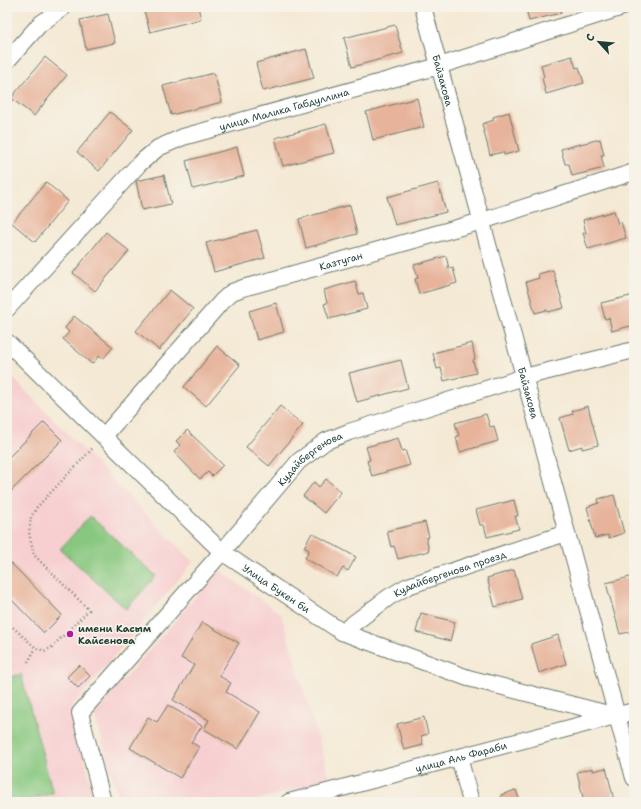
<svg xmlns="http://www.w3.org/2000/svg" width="641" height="809" font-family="'Shantell Sans',sans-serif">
  <rect width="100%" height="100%" fill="#f7f3e8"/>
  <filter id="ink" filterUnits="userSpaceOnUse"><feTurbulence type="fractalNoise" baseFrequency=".025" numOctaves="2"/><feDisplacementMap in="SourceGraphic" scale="8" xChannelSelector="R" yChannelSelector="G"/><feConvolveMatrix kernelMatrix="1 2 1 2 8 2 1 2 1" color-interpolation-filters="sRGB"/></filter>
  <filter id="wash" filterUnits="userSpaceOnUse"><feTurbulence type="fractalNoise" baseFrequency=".012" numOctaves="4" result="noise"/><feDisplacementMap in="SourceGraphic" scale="16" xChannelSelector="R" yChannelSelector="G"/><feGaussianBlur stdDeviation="0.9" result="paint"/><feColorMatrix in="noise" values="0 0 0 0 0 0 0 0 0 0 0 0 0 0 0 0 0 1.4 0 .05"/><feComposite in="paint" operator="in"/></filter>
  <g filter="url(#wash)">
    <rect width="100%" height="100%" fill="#f4e9d4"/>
    <!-- built -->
    <g fill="#f7cfd1">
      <path d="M7 372 193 562 72 706 95 802H7Z"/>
      <path d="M219 570 281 614 331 781 247 802H120L94 714Z"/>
    </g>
    <!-- green -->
    <g fill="#87c77f" stroke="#53825a">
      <path d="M90 516 156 576 126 609 60 549Z"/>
      <path d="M21 674 53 793 21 802H7V678Z"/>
    </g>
    <g id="blocks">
      <!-- building -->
      <g fill="#e7b49b">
        <path d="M143 7H198L201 19 150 32Z"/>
        <path d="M522 7H559L561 13 529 21 526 8 522 9Z"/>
        <path d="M108 14 115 43 86 49 80 20Z"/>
        <path d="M395 25 403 53 352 67 344 38Z"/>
        <path d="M306 49 314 78 263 91 256 63Z"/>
        <path d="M572 56 576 68 579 67 584 83 546 94 542 78 544 77 541 65Z"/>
        <path d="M45 57 67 75 34 116 11 98Z"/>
        <path d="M214 73 222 102 171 115 163 86Z"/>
        <path d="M417 98 424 127 373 140 366 112Z"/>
        <path d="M110 112 133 130 99 171 77 152Z"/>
        <path d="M509 112 519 151 504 155 503 152 490 155 482 124 494 120 493 117Z"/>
        <path d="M326 124 334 153 283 166 275 138Z"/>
        <path d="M600 139 604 155H601L604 168 572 176 569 164H565L561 149Z"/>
        <path d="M237 147 244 176 193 189 186 161Z"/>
        <path d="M164 175 171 204 142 210 136 181Z"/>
        <path d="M46 182 68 201 35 242 12 223Z"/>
        <path d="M438 183 446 212 395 225 387 197Z"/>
        <path d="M350 205 357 234 306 248 299 219Z"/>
        <path d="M614 211 618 224 621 222 626 238 588 249 583 233H586L583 220Z"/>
        <path d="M257 230 265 258 214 272 206 243Z"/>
        <path d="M106 232 129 251 95 291 73 273Z"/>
        <path d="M446 256 449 269 453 268 457 283 419 294 415 279 418 278 414 265Z"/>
        <path d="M553 270 564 308 548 312 547 310 535 313 526 282 539 278 538 274Z"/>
        <path d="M355 281 359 294 363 293 367 309 329 319 324 304 327 303 324 290Z"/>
        <path d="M170 290 193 309 159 350 136 331Z"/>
        <path d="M634 295V325L612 331 609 318 605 319 601 303Z"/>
        <path d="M276 303 284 332 257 340 249 311Z"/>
        <path d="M74 316 113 347 103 359 99 356 92 364 63 339 69 332 65 328Z"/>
        <path d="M472 343 475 359 473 360 476 373 444 381 441 368 437 369 433 353Z"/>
        <path d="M217 346 240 365 206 406 184 387Z"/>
        <path d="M401 360 408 388 357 402 349 373Z"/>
        <path d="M280 406 303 425 269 466 246 447Z"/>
        <path d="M588 406 598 445 582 449V446L569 450 560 418 573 414 572 411Z"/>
        <path d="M486 414 490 427 494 426 498 441 460 452 456 437 459 436 455 423Z"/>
        <path d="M44 422 62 440 7 495V459Z"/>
        <path d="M187 430 223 465 212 476 208 472 200 479 174 452 180 445 176 441Z"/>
        <path d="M398 438 402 451 405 450 410 465 372 476 367 461 370 460 366 447Z"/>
        <path d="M326 479 341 492 324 513 303 496 314 482 319 487Z"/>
        <path d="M614 495 624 533 609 538 608 535 595 538 587 507 599 503 598 499Z"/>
        <path d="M514 500 518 516H515L519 529 487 537 484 525H480L476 510Z"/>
        <path d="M7 520H10L9 536H7Z"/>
        <path d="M425 522 429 537 426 538 429 551 398 559 394 546 391 547 387 531Z"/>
        <path d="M312 533 356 557 348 571 343 568 337 577 305 558 309 550 304 547Z"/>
        <path d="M7 559 62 615 44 633 7 595Z"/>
        <path d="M514 570 522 599 495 607 487 578Z"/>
        <path d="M634 576V631L620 634 606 583Z"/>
        <path d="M421 613 455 622 450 641 416 632Z"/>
        <path d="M202 622 239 643 219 676 231 683 226 692 260 712 238 749 204 729 209 720 173 700 194 665 181 658Z"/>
        <path d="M558 635 566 664 539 673 531 644Z"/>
        <path d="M79 665 90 676 78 688 67 677Z"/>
        <path d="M168 705 202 726 191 742 199 747 180 778 130 748 148 717 157 722Z"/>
        <path d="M424 717 428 734 421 736 423 745 404 750 397 724Z"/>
        <path d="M593 768V771L606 768 614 800 604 802H584L577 772Z"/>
        <path d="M516 790 520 802H490L502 798 501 795Z"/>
      </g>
    </g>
  </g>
  <g filter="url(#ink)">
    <use href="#blocks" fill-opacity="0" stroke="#6a796c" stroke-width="1"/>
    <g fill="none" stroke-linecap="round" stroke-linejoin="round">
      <!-- minor casing -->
      <g stroke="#6a796c" stroke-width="18">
        <g id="minor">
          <path id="s1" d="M423 7 634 778"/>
          <path d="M7 61 40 24 64 7"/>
          <path id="s2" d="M7 309 139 164 158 148 183 137 439 66 623 7"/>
          <path id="s3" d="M7 342 222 552 342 632 468 678 616 716"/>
          <path id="s4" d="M104 436 222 301 232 292 243 288 482 221 634 172"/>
          <path id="s5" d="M342 632 389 597 408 586 566 533"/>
          <path d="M459 757 471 802"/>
          <path id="s6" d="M103 802 80 713 222 552 299 461 326 441 349 432 524 377 634 350"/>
          <path id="s7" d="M289 802 634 711"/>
        </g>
      </g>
      <!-- path -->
      <g stroke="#6a796c" stroke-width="2.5" stroke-dasharray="1 3" stroke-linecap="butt">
        <path d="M7 622 36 648 44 651 51 648 89 610 34 555 29 533 31 517 37 507 94 447"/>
        <path d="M28 662 36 648"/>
      </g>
      <!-- minor -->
      <use href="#minor" stroke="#fff" stroke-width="16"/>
    </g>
  </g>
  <!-- markers -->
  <circle fill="#b5179e" stroke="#f7f3e8" stroke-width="1.5" cx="70" cy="634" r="4"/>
  <g text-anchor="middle" stroke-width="3.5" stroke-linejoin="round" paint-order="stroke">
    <!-- street labels -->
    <g font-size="10" fill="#1f3d34" stroke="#f7f3e8">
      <text dy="4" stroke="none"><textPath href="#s1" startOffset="76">Байзакова</textPath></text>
      <text dy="4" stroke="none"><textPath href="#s2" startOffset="353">улица Малика Габдуллина</textPath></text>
      <text dy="4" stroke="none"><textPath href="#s4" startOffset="306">Казтуган</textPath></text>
      <text dy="4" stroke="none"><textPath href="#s1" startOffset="400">Байзакова</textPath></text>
      <text dy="4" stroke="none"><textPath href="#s6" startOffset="436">Кудайбергенова</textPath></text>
      <text dy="4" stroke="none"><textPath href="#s5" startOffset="124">Кудайбергенова проезд</textPath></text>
      <text dy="4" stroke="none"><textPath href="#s3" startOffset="366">Улица Букен би</textPath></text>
      <text dy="4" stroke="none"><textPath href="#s7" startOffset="178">улица Аль Фараби</textPath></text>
    </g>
    <!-- poi labels -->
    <g font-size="10" font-weight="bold" fill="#1f3d34" stroke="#f7f3e8" text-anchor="start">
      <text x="78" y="632">имени Касым<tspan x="78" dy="12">Кайсенова</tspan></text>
    </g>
  </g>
  <!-- margin -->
  <rect width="641" height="809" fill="none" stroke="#f7f3e8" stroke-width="24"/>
  <!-- north arrow -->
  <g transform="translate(599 42) rotate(297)" stroke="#f7f3e8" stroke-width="3" paint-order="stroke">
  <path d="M0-3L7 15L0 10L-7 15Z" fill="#1f3d34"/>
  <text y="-6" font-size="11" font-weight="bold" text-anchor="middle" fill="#1f3d34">С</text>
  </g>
</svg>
